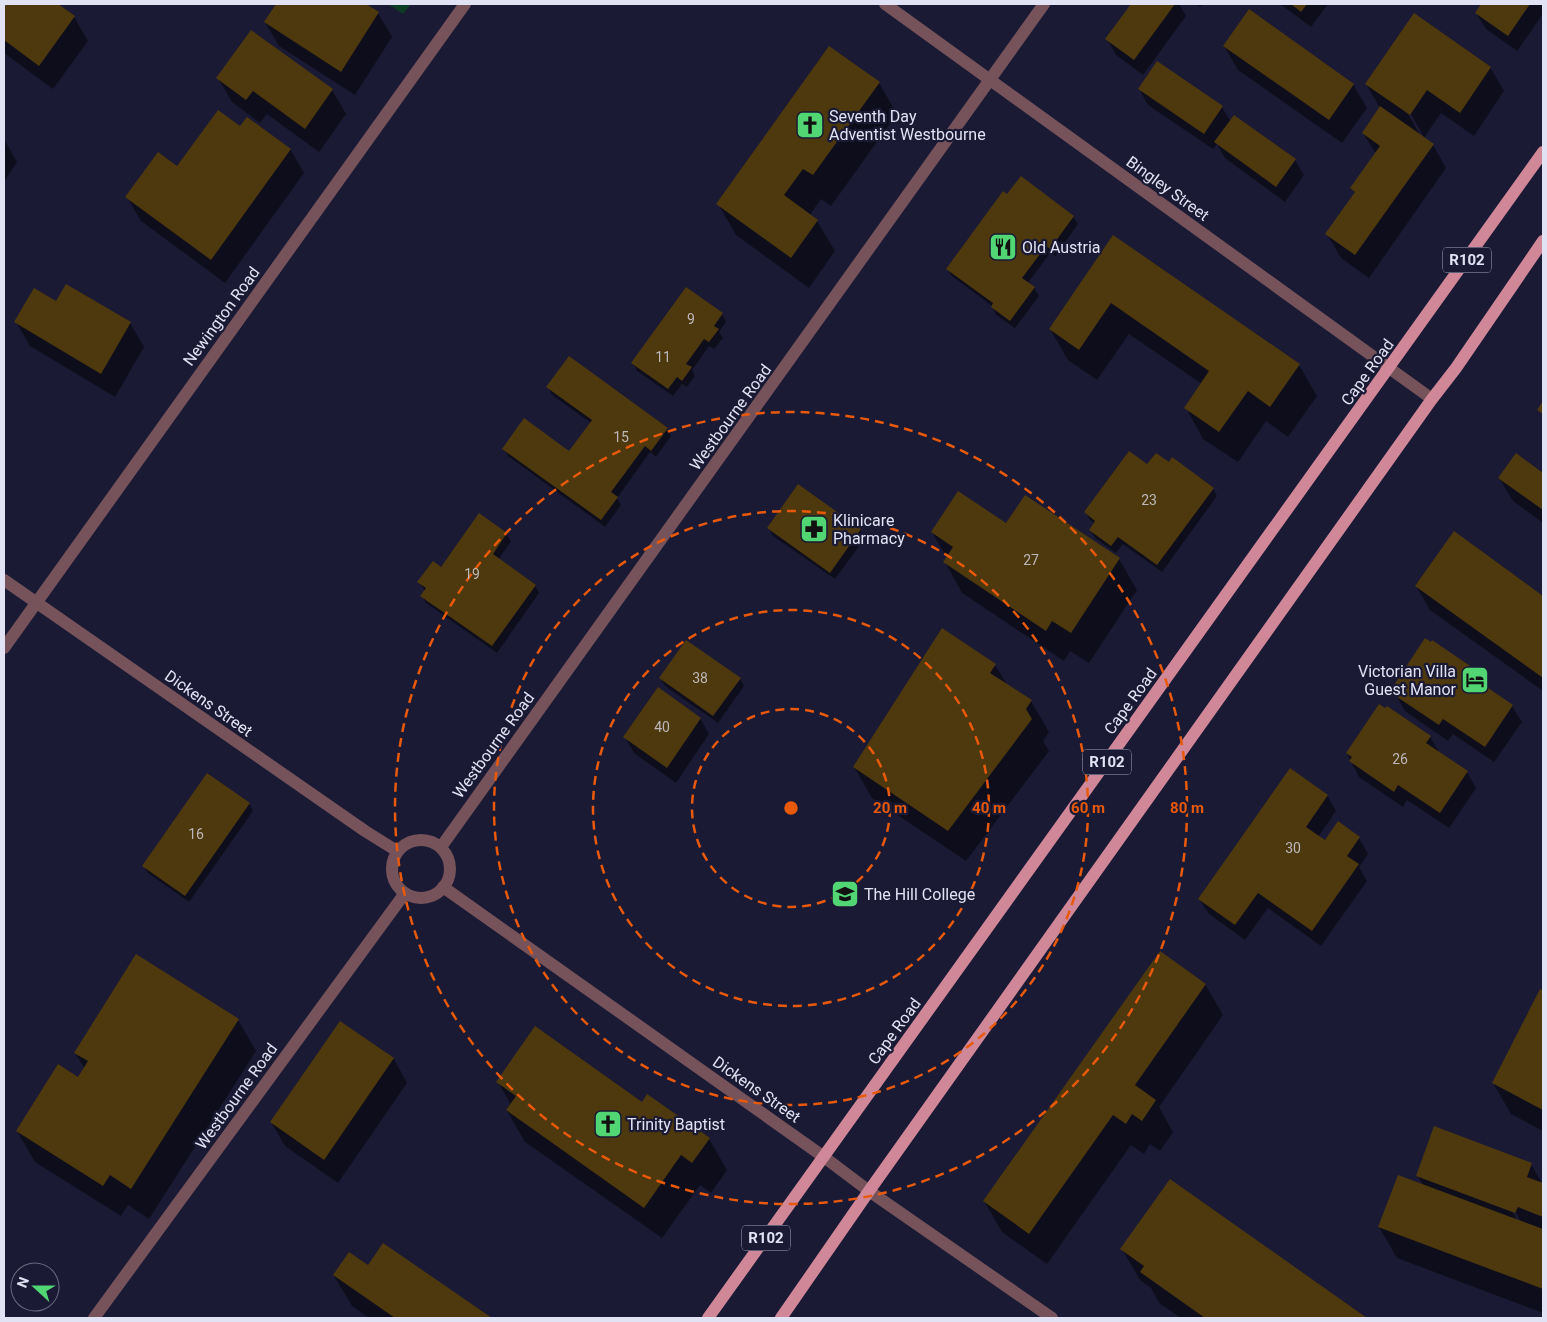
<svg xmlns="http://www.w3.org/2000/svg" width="1547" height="1322" font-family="Roboto,sans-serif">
  <rect width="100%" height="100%" fill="#1a1a34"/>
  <!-- green -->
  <path fill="#0b3d25" d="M388 4H411L403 14Z"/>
  <!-- shadow -->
  <g fill="#0007" fill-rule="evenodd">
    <path d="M4 4H56L74 17 88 41 53 89 4 53Z"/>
    <path d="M277 4H364L378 13 392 37 355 95 279 46 265 22Z"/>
    <path d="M1132 4H1179L1186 16 1143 75 1116 55 1107 39Z"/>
    <path d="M1195 4H1203L1200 7Z"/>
    <path d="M1280 4H1328L1311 27Z"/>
    <path d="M1483 4H1543V14L1517 51 1486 29 1476 13Z"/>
    <path d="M252 32 332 90 346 114 319 152 267 114 260 123 232 102 218 78Z"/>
    <path d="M1224 46 1353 84 1367 108 1342 143 1238 70Z"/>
    <path d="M1490 67 1504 91 1474 136 1441 113 1424 138 1433 145 1446 168 1369 278 1341 258 1327 234 1355 194 1352 188 1376 154 1363 133 1380 108 1366 84ZM1408 109 1424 137H1421L1406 110Z"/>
    <path d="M879 83 897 114 831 206 821 199 810 215 817 221 835 251 809 288 736 235 718 204Z"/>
    <path d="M1139 89 1222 107 1231 122 1295 160 1304 175 1285 202 1225 158 1217 144 1213 149 1148 105Z"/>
    <path d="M240 128 290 149 304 173 225 283 141 221 127 197Z"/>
    <path d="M4 139 17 162 4 182Z"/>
    <path d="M1073 217 1078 224 1055 256 1050 253 1028 283 1034 288 1039 296 1015 328 996 315 992 306 952 276 947 269Z"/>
    <path d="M1113 237 1299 365 1317 396 1288 437 1266 421 1238 462 1203 439 1186 408 1202 384 1129 334 1097 380 1068 360 1050 329Z"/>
    <path d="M66 286 130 323 144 347 115 397 30 346 16 322 57 302Z"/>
    <path d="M722 314 726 322 719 332 723 338 714 349 709 346 692 370 695 376 687 387 682 384 673 396 637 371 633 363Z"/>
    <path d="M548 387 667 429 671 436 656 457 650 452 617 498 621 505 605 527 508 456 504 449 570 453 591 423 552 395Z"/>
    <path d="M1516 454 1543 474V523L1513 501 1499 478Z"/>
    <path d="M1147 466 1213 489 1217 496 1162 572 1123 544 1116 553 1095 538 1090 530 1095 524 1090 520 1086 513Z"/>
    <path d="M479 514 506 534 511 541 498 560 535 585 539 593 497 653 426 603 422 596 425 591 419 582 441 568Z"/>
    <path d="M1006 525 1119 559 1137 590 1089 663 1070 651 1064 661 962 593 945 562 947 558 932 532Z"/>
    <path d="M769 528 860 530 865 538 835 579 773 536Z"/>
    <path d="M1454 533 1543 597V691L1430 610 1416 586Z"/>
    <path d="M1431 644 1475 671 1485 687 1512 706 1522 722 1494 762 1453 734 1448 741 1405 711 1396 695 1397 694 1393 688Z"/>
    <path d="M995 665 1008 686 1031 701 1049 732 1043 741 1049 751 966 861 872 798 854 767Z"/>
    <path d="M661 679H740L744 686 718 723 665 686Z"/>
    <path d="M700 718 709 734 676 783 634 753 625 737Z"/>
    <path d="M1430 737 1439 752 1467 772 1476 788 1449 828 1407 800 1403 807 1359 777 1347 754Z"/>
    <path d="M1327 795 1336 811 1318 837 1325 842 1359 838 1368 854 1359 867 1367 881 1321 946 1268 908 1245 940 1209 914 1199 899Z"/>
    <path d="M249 803 253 811 189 902 148 873 144 866Z"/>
    <path d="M1205 984 1223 1015 1159 1107 1173 1132 1160 1151 1150 1144 1144 1154 1131 1145 1047 1264 1002 1232 984 1201Z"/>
    <path d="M1540 990 1543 992V1131L1511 1114 1493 1083Z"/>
    <path d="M238 1020 256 1051 149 1219 128 1205 121 1216 35 1162 17 1131 79 1078 85 1069 75 1053Z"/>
    <path d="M341 1022 394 1059 407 1083 338 1183 285 1146 271 1122Z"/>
    <path d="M498 1082 642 1103 709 1139 727 1170 711 1193 700 1185 662 1238 525 1142 507 1111 511 1105Z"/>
    <path d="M1531 1164 1543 1185V1313L1397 1258 1379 1227 1423 1185 1417 1175ZM1513 1207 1521 1222H1518L1511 1209Z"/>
    <path d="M1171 1181 1364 1318H1181L1159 1303 1151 1288 1140 1280 1122 1249Z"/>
    <path d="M383 1245 490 1318H369L352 1306 334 1276 368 1267Z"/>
  </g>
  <!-- building -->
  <g fill="#4e380d">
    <path d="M4 4H58L75 16 39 66 4 40Z"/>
    <path d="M276 4H366L379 12 341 72 264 22Z"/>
    <path d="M1131 4H1175L1134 60 1105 39Z"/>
    <path d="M1291 4H1307L1301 12Z"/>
    <path d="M1481 4H1530L1508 36 1475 13Z"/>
    <path d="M1249 9 1354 84 1329 120 1223 46Z"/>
    <path d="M1414 13 1491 67 1460 113 1427 90 1410 115 1365 84Z"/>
    <path d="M251 30 333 89 305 129 253 91 246 100 216 78Z"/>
    <path d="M829 46 880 82 813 175 803 169 784 195 818 220 791 258 716 204Z"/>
    <path d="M1157 61 1223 106 1204 134 1138 89Z"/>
    <path d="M1380 106 1434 144 1355 255 1325 234 1355 192 1350 188 1380 146 1362 133Z"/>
    <path d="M218 110 240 126 247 117 291 149 211 260 125 197 158 152 177 166Z"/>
    <path d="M1234 115 1296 159 1276 187 1214 142Z"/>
    <path d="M1021 176 1074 216 1050 249 1046 246 1022 278 1035 287 1010 321 991 307 993 303 946 269 1003 191 1007 194Z"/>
    <path d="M1113 235 1300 364 1270 407 1248 391 1219 432 1184 408 1209 371 1111 303 1079 350 1049 329Z"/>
    <path d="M66 284 131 322 101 374 14 322 34 288 56 301Z"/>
    <path d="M686 287 723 313 714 326 719 329 709 342 704 339 686 364 692 367 682 381 677 377 668 389 631 363Z"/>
    <path d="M569 356 668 428 651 451 645 446 611 492 618 497 601 520 502 449 524 418 569 451 592 420 546 387Z"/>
    <path d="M1543 401V414L1537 410Z"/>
    <path d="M1129 451 1147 464 1156 453 1169 462 1172 457 1214 488 1157 565 1118 537 1111 546 1089 530 1095 521 1084 512Z"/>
    <path d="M1516 453 1543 473V510L1498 478Z"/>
    <path d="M798 484 861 529 830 573 767 528Z"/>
    <path d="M958 491 1006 523 1025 495 1120 558 1071 633 1052 621 1046 631 943 562 953 547 931 532Z"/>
    <path d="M479 513 507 533 493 554 536 585 492 646 420 596 426 588 417 582 433 561 441 567Z"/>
    <path d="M1454 531 1543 596V678L1415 586Z"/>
    <path d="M942 628 996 664 990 673 1032 700 1026 709 1032 719 948 831 853 767Z"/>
    <path d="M1425 638 1431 642 1432 640 1476 670 1472 677 1513 705 1485 747 1443 719 1439 725 1394 695 1397 691 1392 688Z"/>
    <path d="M686 640 741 678 713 716 659 678Z"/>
    <path d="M658 687 701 718 667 768 623 737Z"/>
    <path d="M1379 704 1385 708 1387 706 1431 736 1426 743 1468 771 1440 813 1398 785 1394 792 1349 761 1352 757 1346 753Z"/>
    <path d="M1290 768 1328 795 1306 827 1325 840 1338 821 1360 837 1347 856 1359 864 1312 931 1258 893 1235 925 1198 899Z"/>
    <path d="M207 773 250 803 185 896 142 866Z"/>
    <path d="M1160 951 1206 984 1135 1085 1156 1100 1142 1121 1132 1114 1126 1124 1113 1115 1029 1234 983 1201Z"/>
    <path d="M136 954 239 1019 131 1189 110 1175 103 1186 16 1131 58 1064 78 1077 88 1061 74 1053Z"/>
    <path d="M1540 989 1543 990V1110L1492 1083Z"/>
    <path d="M340 1021 394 1058 324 1160 270 1122Z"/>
    <path d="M535 1026 642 1102 647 1094 710 1138 692 1163 681 1155 644 1208 506 1110 516 1096 496 1082Z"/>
    <path d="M1434 1126 1532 1163 1527 1177 1543 1183V1217L1518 1207 1515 1213 1416 1176Z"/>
    <path d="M1398 1175 1543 1229V1289L1378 1227Z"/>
    <path d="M1170 1179 1367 1318H1205L1140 1272 1144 1266 1120 1249Z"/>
    <path d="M383 1243 492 1318H395L333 1275 349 1252 368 1265Z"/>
  </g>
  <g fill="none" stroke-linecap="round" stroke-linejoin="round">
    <!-- minor -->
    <g stroke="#76535a" stroke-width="12">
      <path d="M885 4 1432 399"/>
      <path d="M4 580 365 831 397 851"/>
      <path d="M4 648 465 4"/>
      <path d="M443 887 824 1157 869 1191 1052 1318"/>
    </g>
    <!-- tertiary -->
    <g stroke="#76535a" stroke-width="12">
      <circle cx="421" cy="869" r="29"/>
      <path d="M441 847 1044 4"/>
      <path d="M94 1318 405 893"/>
    </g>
    <!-- primary -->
    <g stroke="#d08798" stroke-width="12">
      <path d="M708 1318 1543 152"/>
      <path d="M781 1318 869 1191 1432 399 1456 368 1543 241"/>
    </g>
  </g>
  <!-- distance rings -->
  <g fill="none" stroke="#e8590c" stroke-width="2.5" stroke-dasharray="9 6">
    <circle cx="791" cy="808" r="99"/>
    <circle cx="791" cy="808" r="198"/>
    <circle cx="791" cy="808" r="297"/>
    <circle cx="791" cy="808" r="396"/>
  </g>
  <!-- icons -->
  <defs>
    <g id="church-square" transform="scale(1.4375)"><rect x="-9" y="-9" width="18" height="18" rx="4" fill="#51d673" stroke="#1a1a34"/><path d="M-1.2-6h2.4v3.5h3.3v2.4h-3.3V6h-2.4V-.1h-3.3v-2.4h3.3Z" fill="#111"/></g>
    <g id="restaurant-square" transform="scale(1.4375)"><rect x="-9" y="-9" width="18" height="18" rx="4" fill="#51d673" stroke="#1a1a34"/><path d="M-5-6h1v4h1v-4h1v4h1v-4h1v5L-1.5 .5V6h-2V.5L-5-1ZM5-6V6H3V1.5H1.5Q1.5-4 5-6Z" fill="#111"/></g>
    <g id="pharmacy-square" transform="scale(1.4375)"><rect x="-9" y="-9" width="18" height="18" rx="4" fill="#51d673" stroke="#1a1a34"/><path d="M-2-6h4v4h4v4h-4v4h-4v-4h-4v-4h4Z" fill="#111"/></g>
    <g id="hotel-square" transform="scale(1.4375)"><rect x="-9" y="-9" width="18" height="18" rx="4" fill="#51d673" stroke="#1a1a34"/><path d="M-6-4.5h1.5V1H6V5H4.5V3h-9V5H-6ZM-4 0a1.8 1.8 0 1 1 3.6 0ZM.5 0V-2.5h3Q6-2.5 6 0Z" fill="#111"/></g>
    <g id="school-square" transform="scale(1.4375)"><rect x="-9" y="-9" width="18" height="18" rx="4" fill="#51d673" stroke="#1a1a34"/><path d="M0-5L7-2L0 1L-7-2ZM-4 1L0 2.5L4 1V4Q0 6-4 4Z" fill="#111"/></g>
  </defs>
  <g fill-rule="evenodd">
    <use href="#church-square" x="810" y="125"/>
    <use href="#restaurant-square" x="1003" y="247"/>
    <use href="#pharmacy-square" x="814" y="529"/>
    <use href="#hotel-square" x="1475" y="680"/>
    <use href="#school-square" x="845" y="894"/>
    <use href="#church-square" x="608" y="1124"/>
  </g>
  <g text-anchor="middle" stroke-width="4.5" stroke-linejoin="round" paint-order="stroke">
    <!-- number labels -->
    <g font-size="14" fill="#bcb8ba">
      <text x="691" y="324">9</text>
      <text x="663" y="362">11</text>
      <text x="621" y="442">15</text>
      <text x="1149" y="505">23</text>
      <text x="1031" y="565">27</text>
      <text x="472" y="579">19</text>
      <text x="700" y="683">38</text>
      <text x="662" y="732">40</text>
      <text x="1400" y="764">26</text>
      <text x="196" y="839">16</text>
      <text x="1293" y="853">30</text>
    </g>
    <!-- shield labels -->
    <g fill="#1a1a34" stroke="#a5a6ba" stroke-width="1">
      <rect x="1443" y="247.5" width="48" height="25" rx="4"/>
      <rect x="1083" y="749.5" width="48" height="25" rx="4"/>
      <rect x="742" y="1225.5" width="48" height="25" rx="4"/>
    </g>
    <g font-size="15" font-weight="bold" fill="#e1e2f4">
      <text x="1467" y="265">R102</text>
      <text x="1107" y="767">R102</text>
      <text x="766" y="1243">R102</text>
    </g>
    <!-- poi labels -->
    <g font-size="16" fill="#e1e2f4" stroke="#1a1a34" text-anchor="start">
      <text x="829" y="122">Seventh Day<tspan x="829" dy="18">Adventist Westbourne</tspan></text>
      <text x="1022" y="253">Old Austria</text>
      <text x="833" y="526">Klinicare<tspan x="833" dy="18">Pharmacy</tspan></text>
      <text x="1456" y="677" text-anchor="end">Victorian Villa<tspan x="1456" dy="18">Guest Manor</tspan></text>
      <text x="864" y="900">The Hill College</text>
      <text x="627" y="1130">Trinity Baptist</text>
    </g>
    <!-- street labels -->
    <g font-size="16" fill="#e1e2f4" stroke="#1a1a34">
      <text transform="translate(1168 188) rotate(36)" y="6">Bingley Street</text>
      <text transform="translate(221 316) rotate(-54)" y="6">Newington Road</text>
      <text transform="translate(1367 372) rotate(-54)" y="6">Cape Road</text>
      <text transform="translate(730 417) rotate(-54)" y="6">Westbourne Road</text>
      <text transform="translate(1130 701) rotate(-54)" y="6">Cape Road</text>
      <text transform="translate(209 703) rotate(35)" y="6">Dickens Street</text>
      <text transform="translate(493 745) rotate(-54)" y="6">Westbourne Road</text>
      <text transform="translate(894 1031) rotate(-54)" y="6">Cape Road</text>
      <text transform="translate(757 1089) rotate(35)" y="6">Dickens Street</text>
      <text transform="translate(236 1096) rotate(-54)" y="6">Westbourne Road</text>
    </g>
  </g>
  <circle cx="791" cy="808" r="8" fill="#e8590c" stroke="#1a1a34" stroke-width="2.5"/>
  <g font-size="15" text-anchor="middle" font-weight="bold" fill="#e8590c" stroke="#1a1a34" stroke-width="4.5" stroke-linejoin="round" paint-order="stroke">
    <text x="890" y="813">20 m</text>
    <text x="989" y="813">40 m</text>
    <text x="1088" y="813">60 m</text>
    <text x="1187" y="813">80 m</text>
  </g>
  <!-- border -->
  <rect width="1547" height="1322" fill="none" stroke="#e1e2f4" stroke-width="10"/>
  <!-- north arrow -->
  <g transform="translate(35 1287) rotate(291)"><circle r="24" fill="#1a1a34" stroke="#6a6a81"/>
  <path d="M0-4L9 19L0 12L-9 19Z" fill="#51d673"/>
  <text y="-8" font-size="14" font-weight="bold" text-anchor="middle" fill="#e1e2f4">N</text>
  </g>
</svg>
